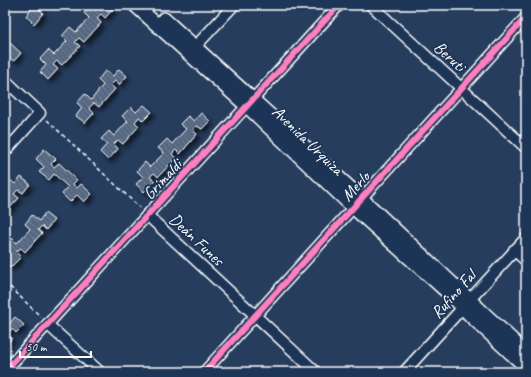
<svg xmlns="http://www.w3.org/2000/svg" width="531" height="377" font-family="Caveat,sans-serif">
  <defs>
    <pattern id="building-back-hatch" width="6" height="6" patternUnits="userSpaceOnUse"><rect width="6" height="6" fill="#556781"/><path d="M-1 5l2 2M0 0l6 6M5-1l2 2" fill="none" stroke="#6e7e94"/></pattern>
    <filter id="shadow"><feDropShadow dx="3.5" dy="3.5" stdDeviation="2" flood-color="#0009"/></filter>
  </defs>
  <rect width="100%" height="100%" fill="#263d5e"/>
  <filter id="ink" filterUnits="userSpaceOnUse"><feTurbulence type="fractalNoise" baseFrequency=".025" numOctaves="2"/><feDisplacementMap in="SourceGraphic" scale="8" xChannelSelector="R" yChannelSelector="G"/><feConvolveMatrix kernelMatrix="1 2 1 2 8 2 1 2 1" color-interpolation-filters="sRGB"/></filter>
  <g filter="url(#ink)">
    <!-- building -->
    <g fill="url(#building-back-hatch)" stroke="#fff" filter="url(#shadow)">
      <path d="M28 5H43L39 9 43 13 34 24 26 16 31 9Z"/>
      <path d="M91 5 97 9 101 5H108L113 9 105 18 101 14 97 18 101 23 84 42 79 38 75 42 80 46 62 65 57 61 53 65 58 69 48 80 40 72 46 65 40 59 48 50 54 55 67 41 62 36 70 27 76 32 89 18 84 13Z"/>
      <path d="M10 43 21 53 14 61 6 55 5 56V47Z"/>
      <path d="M119 69 127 76 119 85 115 81 111 85 115 89 99 107 94 103 89 108 94 113 85 123 76 116 82 108 77 103 85 94 91 100 103 85 98 80 105 71 113 76Z"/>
      <path d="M144 105 152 112 143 121 139 117 135 122 139 126 123 144 118 140 114 144 118 149 108 160 100 152 107 144 101 139 109 131 114 136 128 121 122 116 131 107 136 112Z"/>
      <path d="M201 113 210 121 202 129 197 126 193 130 197 134 180 154 176 150 172 154 176 158 158 177 154 173 150 177 155 181 144 192 136 184 143 177 137 171 145 162 150 167 164 153 158 148 167 139 172 144 186 129 180 124 188 116 194 121Z"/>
      <path d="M44 149 56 159 51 164 54 167 59 163 77 180 73 184 77 188 81 184 92 194 84 202 77 195 70 202 62 194 68 187 54 174 49 180 39 172 44 167 36 159Z"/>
      <path d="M21 177 30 184 23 193 18 190 14 194 19 198 5 213V195L7 193 5 191V183L9 179 15 184Z"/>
      <path d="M45 213 54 220 46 230 42 226 38 230 42 233 25 252 21 248 16 252 21 257 10 268 5 263V258L9 253 5 249V246L12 238 17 243 30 229 25 224 32 215 39 221Z"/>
      <path d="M15 317 24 325 16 333 12 329 7 334 12 338 5 346V322L8 325Z"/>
    </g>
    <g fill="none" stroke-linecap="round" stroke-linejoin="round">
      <!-- minor casing -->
      <g stroke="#fff" stroke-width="13">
        <g id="minor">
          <path d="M371 5 526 148"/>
          <path d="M195 47 234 5"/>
          <path d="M5 80 40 113 5 152"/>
          <path d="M147 215 316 372"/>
          <path d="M514 250 526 261"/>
          <path d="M47 324 100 372"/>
          <path d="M5 371 339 5"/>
          <path d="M204 372 526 17"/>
          <path d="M404 372 526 238"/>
        </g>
      </g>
      <!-- major casing -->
      <g stroke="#fff" stroke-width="16">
        <g id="major">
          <path d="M135 5 248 107 354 208 453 297 473 318 526 367"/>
          <path d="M164 19 362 199 526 353"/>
        </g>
      </g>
      <!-- path -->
      <g stroke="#fff" stroke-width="1.5" stroke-dasharray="4 3" stroke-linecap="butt">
        <path d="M47 120 140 208"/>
        <path d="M5 282 41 317"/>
      </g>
      <!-- minor -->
      <use href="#minor" stroke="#1d3557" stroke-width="10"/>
      <!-- major -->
      <use href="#major" stroke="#1d3557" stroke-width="13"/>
      <!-- cycleway casing -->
      <g stroke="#1d3557" stroke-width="8">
        <g id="cycleway">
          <path d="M5 371 339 5"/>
          <path d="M204 372 526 17"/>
        </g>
      </g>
      <!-- cycleway -->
      <use href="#cycleway" stroke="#ff80c0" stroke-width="6"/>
    </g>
  </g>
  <g text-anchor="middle" stroke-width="4" stroke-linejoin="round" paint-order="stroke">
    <!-- street labels -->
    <g font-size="17" fill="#fff" stroke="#1d3557">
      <text transform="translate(450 56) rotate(42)" y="6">Beruti</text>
      <text transform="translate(308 140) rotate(44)" y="6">Avenida Urquiza</text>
      <text transform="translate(162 179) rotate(-47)" y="6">Grimaldi</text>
      <text transform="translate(355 186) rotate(-48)" y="6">Merlo</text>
      <text transform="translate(197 239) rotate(43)" y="6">Deán Funes</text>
      <text transform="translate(453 294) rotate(-48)" y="6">Rufino Fal</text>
    </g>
  </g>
  <!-- margin -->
  <rect width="531" height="377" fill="none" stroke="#1d3557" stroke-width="20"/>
  <rect x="10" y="10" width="511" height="357" fill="none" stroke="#fff" stroke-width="1.5" filter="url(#ink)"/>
  <!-- scale -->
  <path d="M20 351v6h71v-6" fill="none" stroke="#ffffff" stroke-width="2"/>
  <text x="26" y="351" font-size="12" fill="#ffffff" stroke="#1d3557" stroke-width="3" paint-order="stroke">50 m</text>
</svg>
